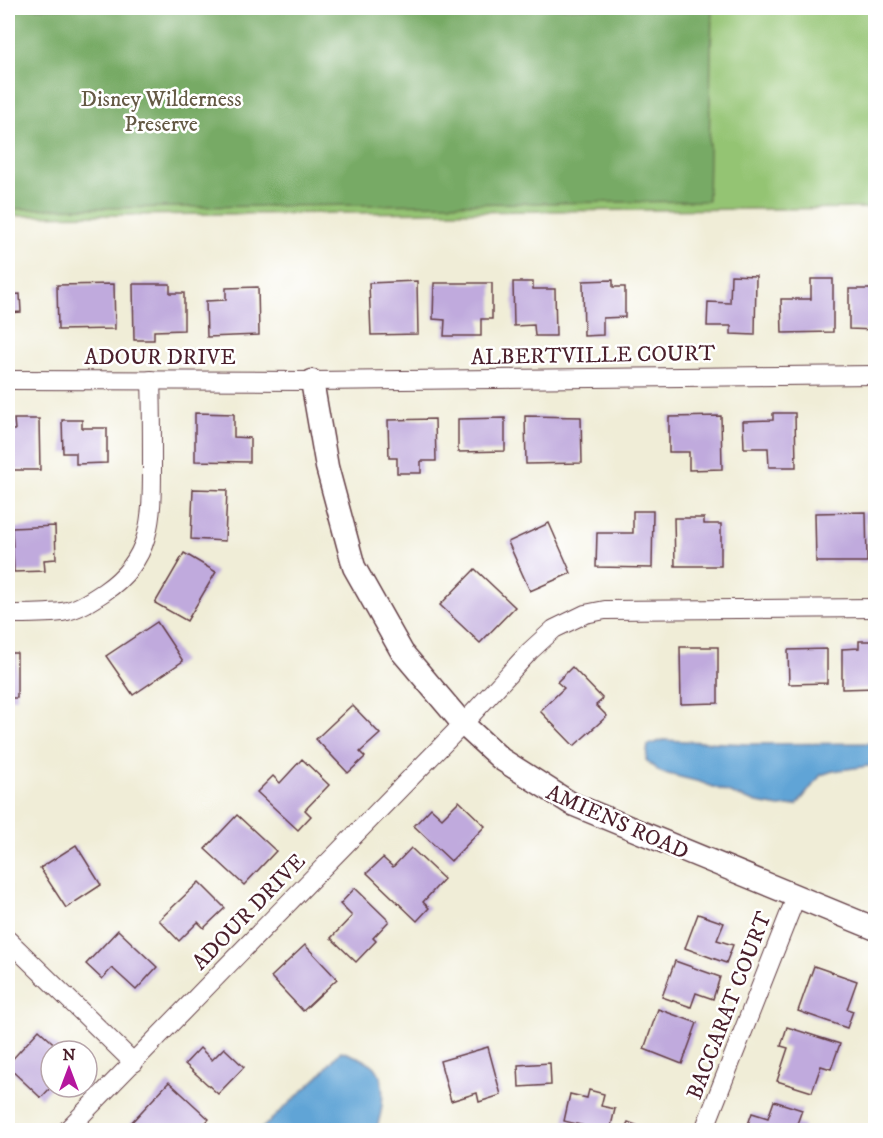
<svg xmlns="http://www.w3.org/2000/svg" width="883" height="1138" font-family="'IM FELL DW Pica',serif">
  <rect width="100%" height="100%" fill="#fff"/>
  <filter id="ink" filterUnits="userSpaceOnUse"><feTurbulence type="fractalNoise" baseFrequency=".0167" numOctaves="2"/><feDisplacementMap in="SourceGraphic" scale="12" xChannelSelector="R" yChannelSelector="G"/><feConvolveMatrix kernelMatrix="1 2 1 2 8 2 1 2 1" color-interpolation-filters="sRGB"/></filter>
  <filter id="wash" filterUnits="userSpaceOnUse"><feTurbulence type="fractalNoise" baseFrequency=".008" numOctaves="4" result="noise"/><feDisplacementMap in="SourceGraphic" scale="24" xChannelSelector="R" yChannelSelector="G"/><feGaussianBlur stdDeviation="1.35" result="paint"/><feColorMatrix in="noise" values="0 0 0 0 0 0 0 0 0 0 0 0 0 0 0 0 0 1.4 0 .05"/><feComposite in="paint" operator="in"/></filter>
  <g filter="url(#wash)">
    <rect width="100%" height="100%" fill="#f0edd7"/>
    <!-- green -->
    <path fill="#94c473" stroke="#6f724f" stroke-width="1.5" d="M8 8H875V208L8 216Z"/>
    <!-- forest -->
    <path fill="#77aa65" stroke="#606448" stroke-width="1.5" d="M12 8H712L708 201 8 209V17Z"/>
    <!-- water -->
    <g fill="#61a4d6" stroke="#566280" stroke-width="1.5">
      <path d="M663 740 748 744 875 743V765L833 771 821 775 797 805 780 807 757 803 700 782 660 772 646 760 648 745Z"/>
      <path d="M341 1051C351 1055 368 1059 375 1067 388 1082 382 1113 376 1130H260L319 1076Z"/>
    </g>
    <g id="blocks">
      <!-- building -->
      <g fill="#c0aadd">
        <path d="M731 275 756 276 755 335 731 334V326H707L708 302 730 303Z"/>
        <path d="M811 279H833V332L782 333 781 299H811Z"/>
        <path d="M613 280V287H625V317L603 318V335L584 336 583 281Z"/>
        <path d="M417 281 418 334 371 335 369 283Z"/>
        <path d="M513 282H533V289H555L556 336H535L534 325 514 326Z"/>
        <path d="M434 283H492V319H481V336H444L445 320 433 319Z"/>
        <path d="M114 284 115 329 58 330 57 285Z"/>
        <path d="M133 284H170V293H184V330L154 331V340H134Z"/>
        <path d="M258 287 259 335 207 337 206 301 226 300V288Z"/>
        <path d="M849 289H876V330L849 329Z"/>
        <path d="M20 294 21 312 8 313V295Z"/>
        <path d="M195 413 234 414V437L250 438V462L195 461Z"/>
        <path d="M773 413H795L796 467H769L768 448H744L743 421 773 420Z"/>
        <path d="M525 416 581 417 582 463 526 464Z"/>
        <path d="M721 416 722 469 689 470V452H669V417Z"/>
        <path d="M505 418V451L458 452V419Z"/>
        <path d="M14 419H39L40 470H8V430H15Z"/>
        <path d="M435 419 436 461H421V473H397V458H389L388 420Z"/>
        <path d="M62 420H82V428H107V463L76 464V453H63Z"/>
        <path d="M193 489 227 490 225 541 191 539Z"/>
        <path d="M633 511H653L652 568 596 567 597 533H633Z"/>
        <path d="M866 512 867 562H816L815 513Z"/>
        <path d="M674 518H704V524H721V566H675Z"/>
        <path d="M549 523 571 573 530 591 508 542Z"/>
        <path d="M55 526 56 559 44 560 45 571 14 572 12 528Z"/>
        <path d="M184 553 216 572 187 621 155 603Z"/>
        <path d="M475 569 515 607 480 643 440 605Z"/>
        <path d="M157 622 183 661 133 695 106 656Z"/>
        <path d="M859 641H876V688L842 689V649L859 648Z"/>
        <path d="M680 647H718V703L681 704Z"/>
        <path d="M827 649V683L789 684 788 650Z"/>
        <rect x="8" y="653" width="9" height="45"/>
        <path d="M572 667 603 699 596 705 607 716 574 746 540 711 564 688 557 682Z"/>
        <path d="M352 705 380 734 360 752 365 757 348 773 316 739Z"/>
        <path d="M302 759 329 785 305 810 311 816 298 830 257 792 273 776 280 783Z"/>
        <path d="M459 801 485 826 451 861 414 826 431 808 442 818Z"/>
        <path d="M237 815 276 851 244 885 205 849Z"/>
        <path d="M76 845 101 885 66 908 40 868Z"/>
        <path d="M411 848 444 879 423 902 429 908 417 921 367 873 383 858 393 867Z"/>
        <path d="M199 882 225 908 204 928 198 922 179 941 159 920Z"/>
        <path d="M355 888 389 921 373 938 376 941 356 962 331 938 352 916 340 904Z"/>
        <path d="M698 914 724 923 717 940 733 945 726 963 685 948Z"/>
        <path d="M118 930 157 967 136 990 112 968 102 979 86 964Z"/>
        <path d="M305 945 337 979 303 1011 271 977Z"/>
        <path d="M675 961 720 977 713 999 696 993 691 1007 662 997Z"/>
        <path d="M814 966 857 981 847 1009 853 1011 847 1028 798 1011Z"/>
        <path d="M658 1009 697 1023 682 1064 644 1049Z"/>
        <path d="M787 1027 840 1044 831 1069 821 1066 812 1092 777 1081 788 1048 781 1046Z"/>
        <path d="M39 1030 62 1051H51V1087L41 1098 8 1067V1064Z"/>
        <path d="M488 1047 501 1095 479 1102 477 1093 451 1101 440 1061Z"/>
        <path d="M200 1048 212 1060 224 1048 244 1067 218 1094 185 1064Z"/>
        <path d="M550 1063 551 1085 519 1087 518 1065Z"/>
        <path d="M169 1082 209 1119 199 1130H136L129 1125Z"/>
        <path d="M589 1090 604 1094 601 1106 615 1109 610 1130H584L585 1126 564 1121 570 1094 587 1098Z"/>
        <path d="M774 1101 802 1110 797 1124 805 1126 803 1130H746L752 1113 768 1118Z"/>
        <path d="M628 1122 649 1130H624Z"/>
      </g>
    </g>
  </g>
  <g filter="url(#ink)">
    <use href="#blocks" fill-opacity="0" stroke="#633e45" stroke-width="1.5"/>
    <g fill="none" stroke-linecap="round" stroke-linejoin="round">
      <!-- minor casing -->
      <g stroke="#633e45" stroke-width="20">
        <g id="minor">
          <path d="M8 380 312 381 876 375"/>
          <path d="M8 614C26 614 44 614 62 612 77 610 92 600 104 592 153 559 152 517 152 463 152 435 152 407 151 380"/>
          <path d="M8 940 134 1063"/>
          <path d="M67 1130 463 724 530 651 554 629 585 614 605 610 876 608"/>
          <path d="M704 1130 796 897"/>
        </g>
      </g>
      <!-- tertiary casing -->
      <g stroke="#633e45" stroke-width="25">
        <path id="tertiary" d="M312 381 327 467 354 567 402 652 463 724 501 759 572 804 876 929"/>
      </g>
      <!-- minor -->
      <use href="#minor" stroke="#fff" stroke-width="18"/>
      <!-- tertiary -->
      <use href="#tertiary" stroke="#fff" stroke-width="22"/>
    </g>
  </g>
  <g text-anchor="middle" stroke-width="5" stroke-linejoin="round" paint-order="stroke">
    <!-- park labels -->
    <g font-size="22" fill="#645944" stroke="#fff">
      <text x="161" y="106">Disney Wilderness<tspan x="161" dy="25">Preserve</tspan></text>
    </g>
    <!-- street labels -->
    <g font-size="22" fill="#4a1f2b" stroke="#fff">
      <text transform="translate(593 354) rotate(-1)" y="8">ALBERTVILLE COURT</text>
      <text x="160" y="364">ADOUR DRIVE</text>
      <text transform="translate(618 821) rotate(24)" y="8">AMIENS ROAD</text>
      <text transform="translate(248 911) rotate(-46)" y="8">ADOUR DRIVE</text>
      <text transform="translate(728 1005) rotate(-69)" y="8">BACCARAT COURT</text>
    </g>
  </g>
  <!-- margin -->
  <rect width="883" height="1138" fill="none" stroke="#fff" stroke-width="30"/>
  <!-- north arrow -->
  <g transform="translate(69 1069)"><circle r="28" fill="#ffffff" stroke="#b7a5aa" stroke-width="1.5"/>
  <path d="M0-4.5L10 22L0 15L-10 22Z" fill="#b5179e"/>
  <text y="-9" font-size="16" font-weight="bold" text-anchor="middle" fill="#4a1f2b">N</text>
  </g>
</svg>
